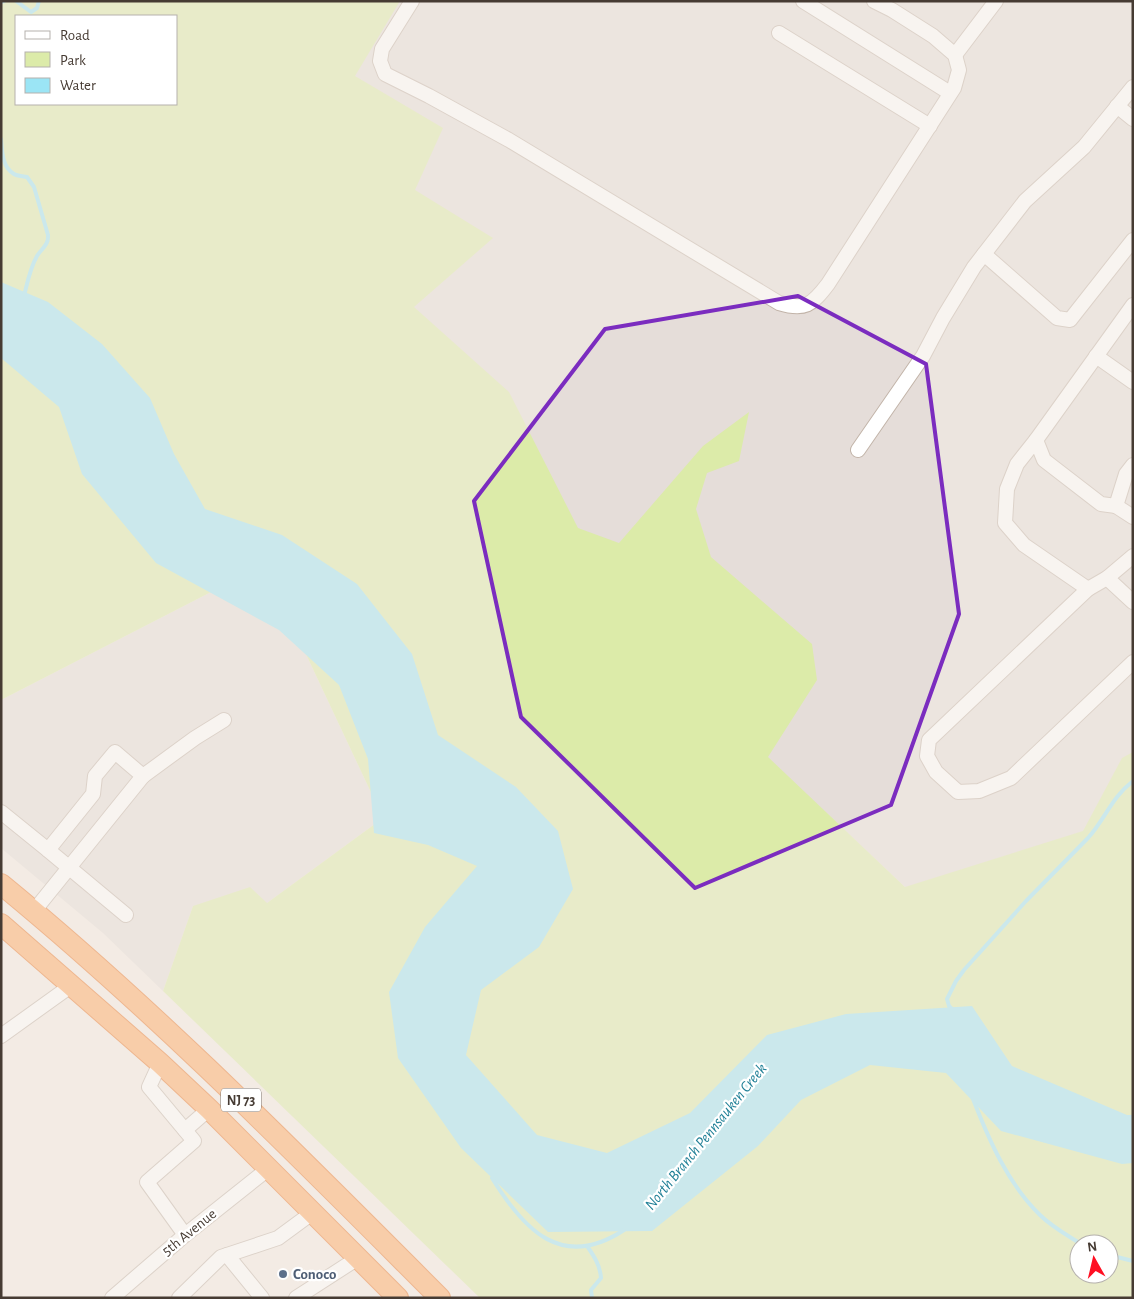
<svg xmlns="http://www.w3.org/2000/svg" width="1134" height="1299" font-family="'Alegreya Sans',sans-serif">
  <rect width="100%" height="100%" fill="#f3ebe4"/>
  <!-- industrial -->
  <g fill="#e5ddd9">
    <path d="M148 1H1133V971L905 887 818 805 702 741 176 104V16Z"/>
    <path d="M215 590 264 605 304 650 383 818 267 903 193 906 163 991 103 933 1 848V700Z"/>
  </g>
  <!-- green -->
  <path fill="#dceba9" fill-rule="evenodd" d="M1 1H400L355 76 443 128 415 190 493 238 414 307 509 392 578 528 619 543 703 446 749 412 739 461 707 473 696 509 711 557 812 644 817 680 768 757 905 887 1083 831 1122 758 1133 752V1298H480L163 991 193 906 250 887 267 903 383 818 304 650 264 605 215 590 1 700ZM16 16H176V104H16ZM1079 1244H1109V1274H1079Z"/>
  <!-- water -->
  <path fill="#9be5f5" d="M1 282 48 302 102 344 150 398 174 454 205 509 282 535 357 584 412 654 438 735 516 787 558 831 573 889 539 947 481 990 466 1055 537 1135 607 1153 690 1113 767 1035 846 1014 972 1006 1012 1066 1127 1115H1133V1163L1122 1164 1001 1131 946 1073 870 1065 801 1100 758 1146 652 1231 548 1232 461 1148 398 1058 389 992 425 927 477 866 428 845 374 833 368 759 339 685 279 630 156 563 82 474 59 407 1 358Z"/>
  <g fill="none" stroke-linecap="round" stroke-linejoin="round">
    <!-- stream -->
    <g stroke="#9be5f5" stroke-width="4">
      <path d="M16 1 31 12 37 8 39 1"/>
      <path d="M1 2 4 1"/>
      <path d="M1 139C2 151 2 167 14 174 17 176 23 176 27 177L34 187 48 235C49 245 41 249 37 256 30 268 27 284 24 296"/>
      <path d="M952 1009 949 1006 947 999 956 981 964 970 1026 901 1088 838C1105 819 1112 797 1133 781"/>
      <path d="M973 1099C989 1140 1008 1184 1040 1215 1052 1227 1067 1235 1081 1244"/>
      <path d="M492 1178C524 1230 562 1271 624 1230"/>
      <path d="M587 1246C594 1256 600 1265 601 1278L591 1290 592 1298"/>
      <path d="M1109 1255 1133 1261"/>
    </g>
    <!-- minor casing -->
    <g stroke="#c2b4a9" stroke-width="16">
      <g id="minor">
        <path d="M412 1 382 49 380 61 385 74 429 96 509 140 779 303C805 311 812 305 828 284L954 88 959 70 955 55 933 36 892 10 874 1"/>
        <path d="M803 1 950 93"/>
        <path d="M779 33 930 126"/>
        <path d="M955 55 996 1"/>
        <path d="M1117 106 1133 119"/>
        <path d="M984 254 1057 318 1070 320 1133 240"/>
        <path d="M1096 356 1133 382"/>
        <path d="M1036 440 1017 464 1007 489 1005 523 1024 545 1088 589 1107 578 1133 556"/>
        <path d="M858 450 923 356 943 318 974 267 1025 201 1084 147 1133 87"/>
        <path d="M1133 465 1126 474 1116 506 1133 517"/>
        <path d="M1116 506 1101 504 1044 460 1036 440 1133 305"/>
        <path d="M1107 578 1133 602"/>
        <path d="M1088 589 929 740 927 756 936 772 958 792 979 791 1011 778 1133 662"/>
        <path d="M143 776 195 738 224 720"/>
        <path d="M1 812 48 850"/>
        <path d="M34 911 143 776 115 752 95 776 93 794 48 850 126 915"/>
        <path d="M1 1036 72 985"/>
        <path d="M160 1063 149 1087 194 1141 147 1182 185 1235"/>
        <path d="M185 1130 209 1109"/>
        <path d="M227 1255 262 1298"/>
        <path d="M112 1298 185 1235 268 1169"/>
        <path d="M179 1298 221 1257 278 1238 312 1213"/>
        <path d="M296 1298 358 1258"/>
      </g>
    </g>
    <!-- highway casing -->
    <g stroke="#e97729" stroke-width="22">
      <g id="highway">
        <path d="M1 884C157 1012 298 1156 440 1298"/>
        <path d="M1 924 160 1063 209 1109 398 1298"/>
      </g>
    </g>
    <!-- minor -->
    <use href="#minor" stroke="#fff" stroke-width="14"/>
    <!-- highway -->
    <use href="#highway" stroke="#ffa863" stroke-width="20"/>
  </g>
  <!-- marked area -->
  <path d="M0 0H1134V1299H0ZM798 296 926 364 959 614 891 805 695 888 521 717 474 501 605 329Z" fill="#f3ebe4" fill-opacity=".55" fill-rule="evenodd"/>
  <path fill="none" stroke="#7b2cbf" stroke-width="4" stroke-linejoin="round" d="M798 296 926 364 959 614 891 805 695 888 521 717 474 501 605 329Z"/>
  <!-- markers -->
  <circle fill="#5c6f8a" stroke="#fff" stroke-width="2" cx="283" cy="1274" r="5"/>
  <g text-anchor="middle" stroke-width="4.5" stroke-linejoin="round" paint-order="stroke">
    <!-- shield labels -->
    <rect fill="#fff" stroke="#7e7670" stroke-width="1" x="221" y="1088.5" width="40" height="23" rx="4"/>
    <g font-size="14" font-weight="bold" fill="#463b33">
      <text x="241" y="1105">NJ 73</text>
    </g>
    <!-- street labels -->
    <g font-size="15" fill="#463b33" stroke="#fff">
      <text transform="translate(189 1232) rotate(-39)" y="5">5th Avenue</text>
    </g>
    <!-- service labels -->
    <g font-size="15" font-weight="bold" fill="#4e5e75" stroke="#fff" text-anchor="start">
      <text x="293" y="1279">Conoco</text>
    </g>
    <!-- water labels -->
    <g font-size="16" font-style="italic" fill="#218097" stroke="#fff">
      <text transform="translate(705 1136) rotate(-51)" y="6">North Branch Pennsauken Creek</text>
    </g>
  </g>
  <!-- border -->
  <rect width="1134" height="1299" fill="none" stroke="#463b33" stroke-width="5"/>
  <!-- legend -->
  <rect x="15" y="15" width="162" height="90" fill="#ffffff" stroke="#b5b1ad"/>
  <rect x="25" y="31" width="25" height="8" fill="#ffffff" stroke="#b5b1ad"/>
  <text x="60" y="40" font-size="15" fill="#463b33">Road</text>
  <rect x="25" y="52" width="25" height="15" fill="#dceba9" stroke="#b5b1ad"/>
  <text x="60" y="65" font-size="15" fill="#463b33">Park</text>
  <rect x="25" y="78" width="25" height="15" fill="#9be5f5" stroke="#b5b1ad"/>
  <text x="60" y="90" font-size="15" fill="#463b33">Water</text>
  <!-- north arrow -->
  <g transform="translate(1094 1259) rotate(352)"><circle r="24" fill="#ffffff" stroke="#b5b1ad"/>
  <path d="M0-4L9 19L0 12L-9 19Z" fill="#ff0f22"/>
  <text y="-8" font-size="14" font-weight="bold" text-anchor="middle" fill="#463b33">N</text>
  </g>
</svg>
